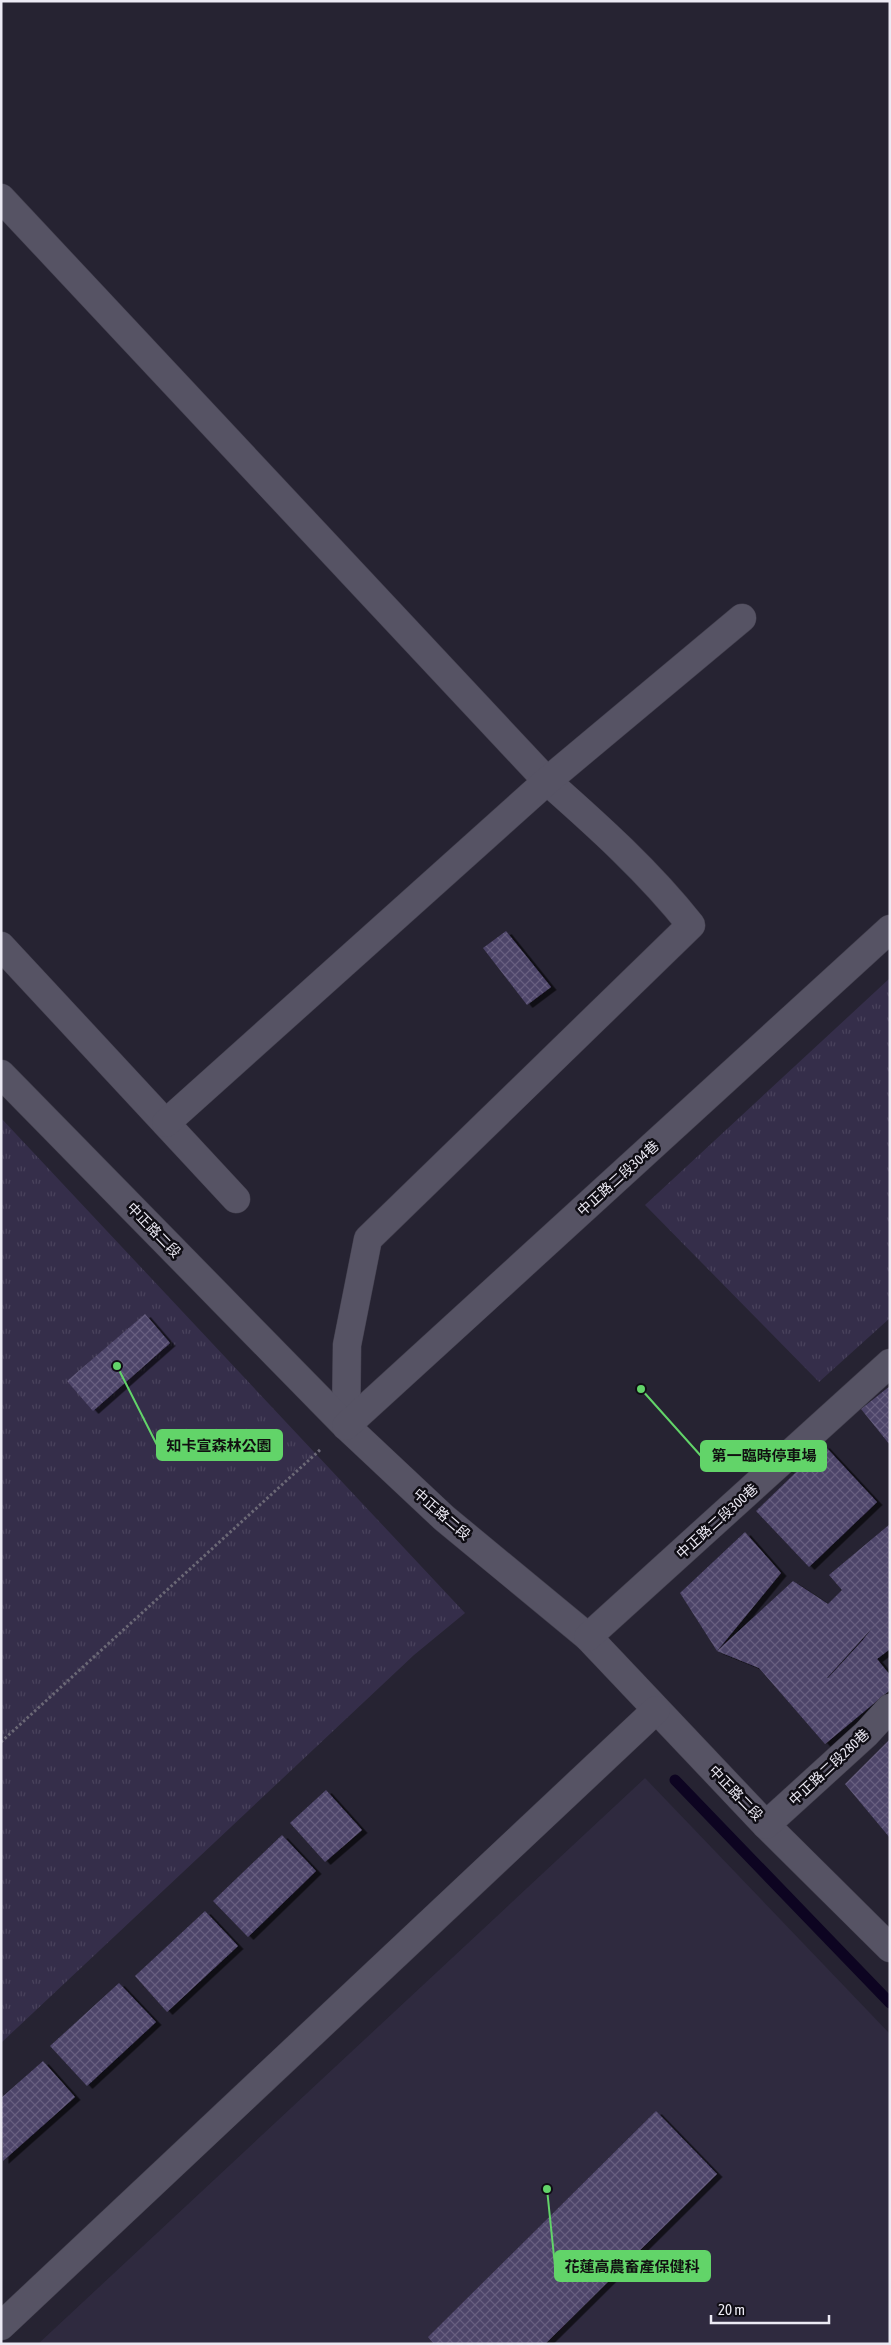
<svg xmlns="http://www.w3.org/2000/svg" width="891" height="2345" font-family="'Asap Condensed','Noto Sans TC',sans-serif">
  <defs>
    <pattern id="park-tufts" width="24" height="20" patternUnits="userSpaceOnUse" patternTransform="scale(1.25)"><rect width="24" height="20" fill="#352e4a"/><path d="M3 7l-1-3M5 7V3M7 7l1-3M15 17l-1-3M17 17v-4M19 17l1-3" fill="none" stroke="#49425c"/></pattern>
    <pattern id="building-cross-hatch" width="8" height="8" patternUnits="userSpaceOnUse" patternTransform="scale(1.25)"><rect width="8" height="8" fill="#4d4469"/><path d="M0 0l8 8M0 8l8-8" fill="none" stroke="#675f7f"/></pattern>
    <filter id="shadow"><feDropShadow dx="5.5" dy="3" stdDeviation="0" flood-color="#0009"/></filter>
  </defs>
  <rect width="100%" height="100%" fill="#262332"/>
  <!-- built -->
  <path fill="#2f2a3f" d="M645 1778 890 2034V2344H38Z"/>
  <!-- park -->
  <g fill="url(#park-tufts)">
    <path d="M890 978V1318L819 1382 645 1205Z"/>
    <path d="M1 1118 465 1613 414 1655 1 2043Z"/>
  </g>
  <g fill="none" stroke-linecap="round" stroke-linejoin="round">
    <!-- stream -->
    <path stroke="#0d0421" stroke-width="11" d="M675 1780 890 2003"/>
  </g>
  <!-- building -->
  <g fill="url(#building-cross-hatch)" fill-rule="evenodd" filter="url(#shadow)">
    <path d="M506 931 551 987 527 1005 483 948Z"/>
    <path d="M145 1314 170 1343 93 1411 67 1381Z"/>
    <path d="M890 1386V1445L861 1409Z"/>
    <path d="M824 1445 877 1502 809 1567 756 1511Z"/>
    <path d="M890 1524V1649L877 1659 890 1675V1690L825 1744 759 1668 717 1651 793 1581 828 1604 842 1590 829 1575ZM873 1627 862 1641 828 1678H827Z"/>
    <path d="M745 1532 781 1573 717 1651 680 1593Z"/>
    <path d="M890 1739V1838L845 1784Z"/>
    <path d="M326 1790 362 1830 325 1862 290 1823Z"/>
    <path d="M282 1835 316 1871 248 1937 213 1901Z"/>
    <path d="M205 1911 238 1946 167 2012 135 1976Z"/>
    <path d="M119 1983 156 2022 87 2086 50 2046Z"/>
    <path d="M43 2061 75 2097 3 2161 1 2098Z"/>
    <path d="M656 2111 717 2174 545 2344H434L428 2337Z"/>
  </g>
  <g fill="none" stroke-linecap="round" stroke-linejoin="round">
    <!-- minor casing -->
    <g stroke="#423f4d" stroke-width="29">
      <g id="minor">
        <path d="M1 198 547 781C598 826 649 872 691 925L368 1239 347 1345 346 1426"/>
        <path d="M1 946 236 1199"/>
        <path d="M1 1074 346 1426 444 1518 588 1637 766 1825 890 1948"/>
        <path d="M166 1123 547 781 742 618"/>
        <path d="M346 1426 890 929"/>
        <path d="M588 1637 890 1363"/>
        <path d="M766 1825 866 1734 890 1708"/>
        <path d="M1 2326 656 1710"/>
      </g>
    </g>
    <!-- path -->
    <path stroke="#6b6876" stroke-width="3" stroke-dasharray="2.5 2.5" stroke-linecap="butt" d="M1 1742 321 1449"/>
    <!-- minor -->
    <use href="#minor" stroke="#565364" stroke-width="28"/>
  </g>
  <g text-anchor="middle" stroke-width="5" stroke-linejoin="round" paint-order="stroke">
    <!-- street labels -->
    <g font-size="14" fill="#eceaf4" stroke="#0f0d14">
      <text transform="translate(618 1178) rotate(-42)" y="5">中正路二段304巷</text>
      <text transform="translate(154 1230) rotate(46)" y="5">中正路二段</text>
      <text transform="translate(442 1514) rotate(41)" y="5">中正路二段</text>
      <text transform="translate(717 1521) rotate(-42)" y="5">中正路二段300巷</text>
      <text transform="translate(829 1767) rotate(-43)" y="5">中正路二段280巷</text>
      <text transform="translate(736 1793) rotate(46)" y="5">中正路二段</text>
    </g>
  </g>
  <!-- callouts -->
  <path fill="none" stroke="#62d469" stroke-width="2" d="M117 1366L157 1445M641 1389L701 1456M547 2189L555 2266"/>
  <g fill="#62d469" stroke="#0f0d14" stroke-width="2">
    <circle cx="117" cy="1366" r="5"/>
    <circle cx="641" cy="1389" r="5"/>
    <circle cx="547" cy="2189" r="5"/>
  </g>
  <g fill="#62d469" stroke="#62d469" stroke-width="2">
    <rect x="157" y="1430" width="125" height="30" rx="5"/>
    <rect x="701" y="1441" width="125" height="30" rx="5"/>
    <rect x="555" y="2251" width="155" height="30" rx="5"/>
  </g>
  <g font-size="15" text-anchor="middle" font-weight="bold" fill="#111">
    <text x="219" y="1451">知卡宣森林公園</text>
    <text x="764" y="1461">第一臨時停車場</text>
    <text x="632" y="2272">花蓮高農畜產保健科</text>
  </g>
  <!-- border -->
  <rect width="891" height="2345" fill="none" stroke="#eceaf4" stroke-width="5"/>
  <!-- scale -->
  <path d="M711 2315v8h118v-8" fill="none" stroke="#eceaf4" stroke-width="2.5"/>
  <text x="718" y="2315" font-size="15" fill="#eceaf4" stroke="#0f0d14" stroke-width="4" paint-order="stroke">20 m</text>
</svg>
